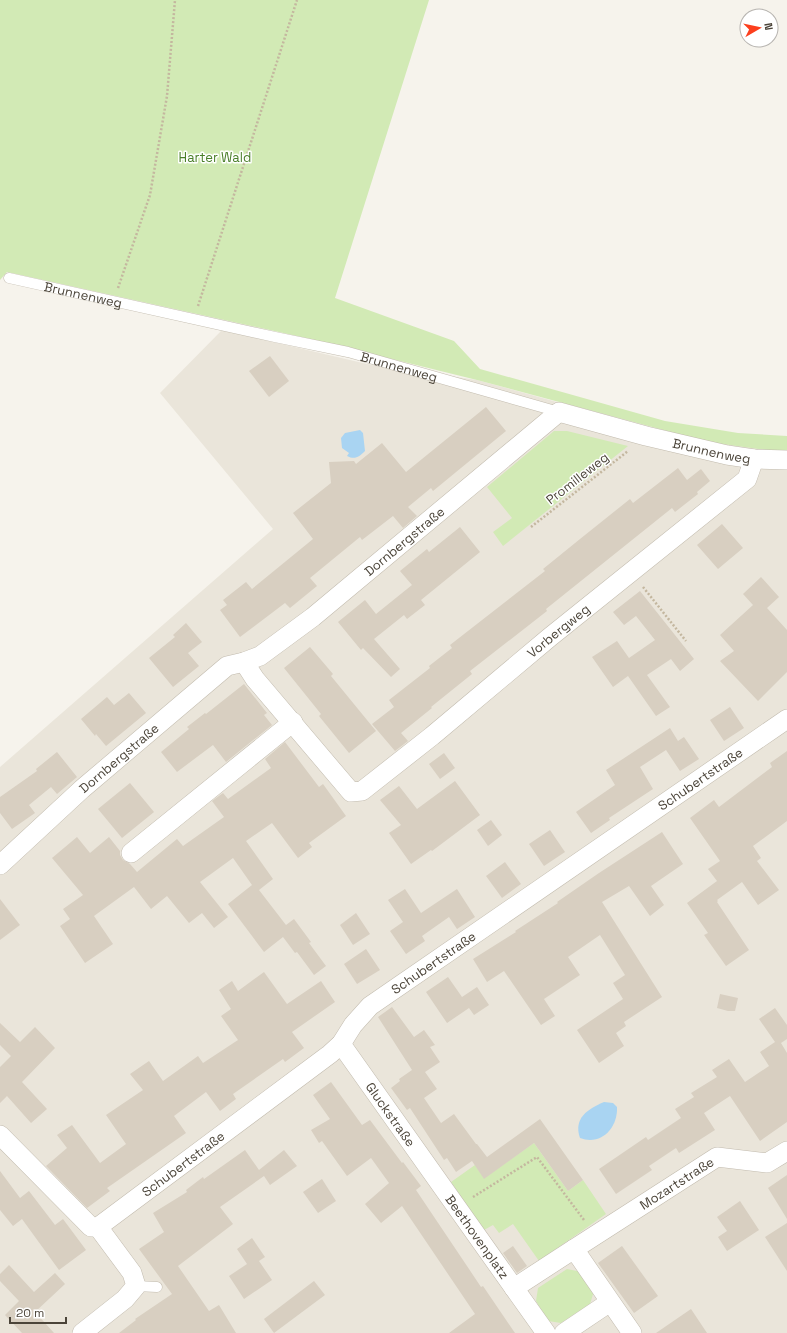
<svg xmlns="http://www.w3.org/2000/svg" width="787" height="1333" font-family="'Space Grotesk',sans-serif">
  <rect width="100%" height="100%" fill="#f6f3ec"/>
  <!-- residential -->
  <path fill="#eae5da" d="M222 330 367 364 477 380 662 431 787 451V1333H0V767L273 529 160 393Z"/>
  <!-- green -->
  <g fill="#d2eab5">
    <path d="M0 0H429L335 298 454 341 480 369 665 421 738 433 787 436V451H773L708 442 477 380 315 340 7 272 0 280Z"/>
    <path d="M554 431H567L628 446 503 546 493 532 512 518 487 487Z"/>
    <path d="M534 1143 568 1191 583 1180 606 1214 539 1261 513 1224 499 1233 493 1225 484 1230 451 1182 475 1165 484 1178Z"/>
    <path d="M567 1269 582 1272 594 1291 590 1304 561 1323 548 1321 536 1301 538 1288Z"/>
  </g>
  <!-- water -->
  <g fill="#a9d4f2">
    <path d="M360 430 363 433 365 451C359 457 355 460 347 456L349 453 342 448 341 438 345 433Z"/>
    <path d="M604 1102 613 1103 617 1107C618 1128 601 1146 580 1138 573 1118 588 1109 604 1102Z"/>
  </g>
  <!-- building -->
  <g fill="#d8cfc1">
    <path d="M270 356 289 381 269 397 249 371Z"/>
    <path d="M486 407 506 431 433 491 431 488 408 507 417 516 403 528 393 516 362 540 360 537 310 578 317 586 290 608 285 603 240 637 220 610 227 605 223 600 246 582 252 589 313 539 293 513 331 483 329 462 354 461 356 464 382 443 406 472Z"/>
    <path d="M678 468 687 480 701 469 710 481 697 492 698 494 675 512 672 508 546 609 547 611 470 671 472 674 431 707 432 708 401 733 408 741 395 751 372 724 394 707 389 700 430 668 429 666 452 648 450 645 545 571 543 569 580 539 630 499 633 503Z"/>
    <path d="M722 524 743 548 718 569 697 545Z"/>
    <path d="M460 527 480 552 421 600 425 605 407 619 404 615 374 639 400 669 391 677 363 648 361 650 338 622 365 600 376 614 412 585 400 571 427 549 429 552Z"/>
    <path d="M761 577 779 597 767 608 787 630V672L758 701 720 661 734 651 720 635 753 605 743 594Z"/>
    <path d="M640 591 694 659 680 671 671 659 647 675 670 707 656 716 628 676 613 687 592 657 617 641 629 658 655 640 636 616 624 625 613 612Z"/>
    <path d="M186 623 202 642 188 653 199 666 173 687 149 658 175 637 173 635Z"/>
    <path d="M310 647 333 674 331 676 376 731 349 753 319 716 321 714 284 668Z"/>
    <path d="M244 684 267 713 264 715 272 725 226 762 213 745 177 772 161 752 189 729 187 727 205 713 206 714Z"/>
    <path d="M129 693 146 713 106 746 96 734 95 736 81 719 107 697 114 705Z"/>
    <path d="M730 707 744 728 724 741 710 720Z"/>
    <path d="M670 728 678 741 684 737 699 759 680 771 666 750 640 767 653 789 609 818 610 820 591 833 576 812 615 785 606 770Z"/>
    <path d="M285 742 319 787 323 784 346 816 309 843 312 847 298 858 272 823 246 841 273 879 259 890 286 925 294 919 311 942 309 943 326 966 314 975 297 952 295 953 283 937 264 952 228 904 252 885 233 858 200 882 228 917 214 928 202 913 189 923 167 896 151 909 134 887 94 916 113 944 85 963 60 926 70 919 63 909 83 895 52 858 77 837 90 853 109 837 120 851V855L123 860 130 864 137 872 177 839 183 846 224 817 212 801 223 793 228 799 271 768 265 759Z"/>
    <path d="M787 751V821L753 846 761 858 757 861 779 890 758 905 742 882 717 900 718 901 717 902 749 950 726 966 704 935 708 933 687 903 717 881 708 869 720 861 690 818 714 800 719 807 772 767 770 763Z"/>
    <path d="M57 752 77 777 57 794 51 787 29 805 35 813 12 829 0 813V797L37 771 36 769Z"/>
    <path d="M444 753 455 768 440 779 429 764Z"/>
    <path d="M455 781 480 815 432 851 431 850 411 864 389 833 401 825 380 800 399 786 417 809Z"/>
    <path d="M130 783 154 812 122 838 98 809Z"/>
    <path d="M491 820 502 835 488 846 477 830Z"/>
    <path d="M550 830 565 852 544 866 529 844Z"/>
    <path d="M662 832 683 864 651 886 664 905 650 916 629 886 602 902 662 997 624 1022 626 1026 616 1033 624 1046 599 1063 577 1030 623 999 613 983 625 975 600 935 568 957 580 975 544 999 555 1016 541 1025 504 971 487 982 473 959 516 932 515 931 558 903 557 902 599 873Z"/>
    <path d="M505 862 521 884 502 898 486 876Z"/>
    <path d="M405 889 421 913 457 889 475 917 457 929 449 917 422 936 425 941 406 954 390 931 403 922 388 900Z"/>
    <path d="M0 899 20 925 0 940Z"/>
    <path d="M356 913 370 934 353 945 340 925Z"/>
    <path d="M366 949 380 970 357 984 344 964Z"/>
    <path d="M264 972 287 1004 321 981 335 1002 292 1032 304 1048 285 1062 283 1059 233 1094 236 1099 220 1111 206 1092 174 1116 186 1133 107 1188 110 1191 87 1208 46 1166 67 1148 57 1135 72 1125 100 1163 126 1144 106 1115 143 1090 130 1074 149 1061 163 1081 198 1056 203 1063 238 1040 221 1016 231 1009 219 990 232 981 238 991Z"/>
    <path d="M448 977 462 997 477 987 489 1005 474 1015 469 1008 447 1023 426 992Z"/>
    <path d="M720 994 738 998 735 1011H728L717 1008Z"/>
    <path d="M392 1007 414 1037 424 1030 435 1045 430 1047 440 1062 425 1072 437 1089 424 1098 441 1123 454 1114 476 1144H477L487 1157 540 1119 583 1180 568 1191 534 1143 484 1179 472 1161 456 1172 447 1158 444 1160 410 1108 407 1110 391 1088 400 1081 399 1079 412 1070 378 1017Z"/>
    <path d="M775 1008 787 1025V1039L781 1043 787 1053V1122L760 1141 730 1096 704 1113 715 1130 679 1153 676 1148 649 1166 652 1170 616 1194 599 1169 646 1137 648 1140 681 1118 675 1109 694 1097 691 1093 717 1077 712 1070 729 1059 745 1082 769 1066 760 1052 775 1042 759 1019Z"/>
    <path d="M0 1023 20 1042 35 1027 55 1048 22 1082 47 1109 31 1123 7 1096 0 1103V1067L11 1056 0 1045Z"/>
    <path d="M331 1082 362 1125 370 1120 402 1163 403 1162 421 1186 416 1190 469 1269 481 1287 483 1286 515 1333H449L475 1314 402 1206 381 1223 365 1204 389 1183 371 1158 347 1176 322 1141 319 1143 311 1130 330 1119 313 1095Z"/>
    <path d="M245 1150 259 1170 284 1150 297 1166 270 1185 264 1176 220 1207 233 1224 178 1266 209 1311 219 1305 236 1333H119L136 1320 135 1319 172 1294 139 1249 164 1232 153 1213 187 1192 186 1190 203 1177 204 1179Z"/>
    <path d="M0 1171 20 1198 29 1191 55 1225 63 1219 86 1250 59 1270 22 1219 13 1226 0 1210Z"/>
    <path d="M787 1175V1219L768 1188Z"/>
    <path d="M322 1179 336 1201 318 1213 303 1192Z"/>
    <path d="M740 1201 759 1230 727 1251 718 1237 727 1231 717 1217Z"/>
    <path d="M787 1223V1271L765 1237Z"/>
    <path d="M252 1238 265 1257 259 1261 272 1280 244 1299 229 1276 247 1264 237 1249Z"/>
    <path d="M513 1246 527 1266 517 1273 503 1253Z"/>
    <path d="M622 1246 658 1296 634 1313 598 1263Z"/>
    <path d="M9 1265 34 1292 55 1273 65 1284 35 1312 54 1333H22L5 1315 19 1301 0 1281V1274Z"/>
    <path d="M314 1281 325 1295 274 1333 264 1319Z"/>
    <path d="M691 1309 707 1333H656Z"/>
  </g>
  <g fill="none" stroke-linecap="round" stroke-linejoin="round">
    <!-- lane casing -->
    <g stroke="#c2bbae" stroke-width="11">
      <g id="lane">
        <path id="s1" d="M9 278 275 337 348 352 559 412"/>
        <path d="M136 1286 157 1287"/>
      </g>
    </g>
    <!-- street casing -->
    <g stroke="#c2bbae" stroke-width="20">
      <g id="street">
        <path id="s2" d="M244 662 255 679 351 792 362 791 432 736 550 637 747 479 754 459"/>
        <path d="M131 853 293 722"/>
        <path id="s3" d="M0 865 82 789 227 666 244 662 260 656 313 617 559 412 646 436 727 455 754 459 787 460"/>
        <path id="s4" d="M341 1044 514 1288"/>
        <path d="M0 1135 91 1227H98"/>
        <path id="s5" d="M98 1227 330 1054 341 1044 353 1025 370 1006 787 719"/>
        <path id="s6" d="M574 1249 717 1157 767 1163 787 1151"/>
        <path d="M82 1333 125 1299 136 1286 132 1273 98 1227"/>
        <path d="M546 1333 514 1288 574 1249 632 1333"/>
        <path d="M564 1333 610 1302"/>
      </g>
    </g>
    <!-- path -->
    <g stroke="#c4b79f" stroke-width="2.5" stroke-dasharray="2 2" stroke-linecap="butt">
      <path d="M118 288 150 195 167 96 175 0"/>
      <path d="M198 306 297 0"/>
      <path d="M531 527 628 451"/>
      <path d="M643 587 686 641"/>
      <path d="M473 1197 537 1157 584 1220"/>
    </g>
    <!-- lane -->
    <use href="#lane" stroke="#fff" stroke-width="10"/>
    <!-- street -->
    <use href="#street" stroke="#fff" stroke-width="19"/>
  </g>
  <g text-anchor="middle" stroke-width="3" stroke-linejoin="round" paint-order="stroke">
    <!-- park labels -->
    <g font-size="13" fill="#4a7f2a" stroke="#fff">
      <text x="215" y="162">Harter Wald</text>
    </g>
    <!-- street labels -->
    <g font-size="13" fill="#4b4439" stroke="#fff">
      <text dy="5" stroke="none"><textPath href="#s1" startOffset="76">Brunnenweg</textPath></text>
      <text dy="5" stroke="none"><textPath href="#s1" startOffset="400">Brunnenweg</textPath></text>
      <text dy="5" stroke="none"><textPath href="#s3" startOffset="880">Brunnenweg</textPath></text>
      <text transform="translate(577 478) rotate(-38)" y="5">Promilleweg</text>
      <text dy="5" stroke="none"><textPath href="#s3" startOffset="521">Dornbergstraße</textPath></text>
      <text dy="5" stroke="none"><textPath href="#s2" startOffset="433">Vorbergweg</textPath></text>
      <text dy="5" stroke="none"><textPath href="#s3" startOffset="160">Dornbergstraße</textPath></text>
      <text dy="5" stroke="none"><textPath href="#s5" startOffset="753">Schubertstraße</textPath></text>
      <text dy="5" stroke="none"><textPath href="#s5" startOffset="429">Schubertstraße</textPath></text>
      <text dy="5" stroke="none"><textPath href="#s4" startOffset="86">Gluckstraße</textPath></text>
      <text dy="5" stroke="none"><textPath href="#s5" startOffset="106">Schubertstraße</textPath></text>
      <text dy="5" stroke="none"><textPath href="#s6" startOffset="122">Mozartstraße</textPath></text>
      <text dy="5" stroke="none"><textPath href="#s4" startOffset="236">Beethovenplatz</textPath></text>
    </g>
  </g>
  <!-- north arrow -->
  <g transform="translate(759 28) rotate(81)"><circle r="19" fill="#ffffff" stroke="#b7b4b0"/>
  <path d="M0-3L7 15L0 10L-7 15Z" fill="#fc3f1d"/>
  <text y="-6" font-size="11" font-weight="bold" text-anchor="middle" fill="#4b4439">N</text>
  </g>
  <!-- scale -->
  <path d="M10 1317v6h56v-6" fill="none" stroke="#4b4439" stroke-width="2"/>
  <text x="16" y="1317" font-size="12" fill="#4b4439" stroke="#ffffff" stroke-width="3" paint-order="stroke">20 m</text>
</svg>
